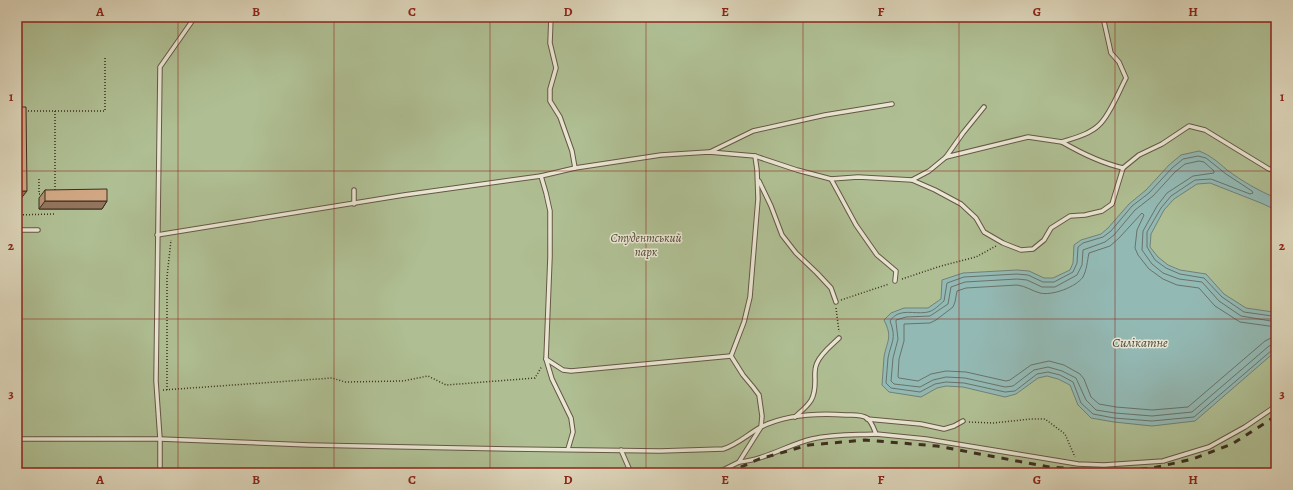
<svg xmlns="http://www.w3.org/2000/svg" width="1293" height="490" font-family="Alegreya,serif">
  <rect width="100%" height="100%" fill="#dfd8bd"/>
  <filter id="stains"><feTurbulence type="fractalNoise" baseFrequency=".005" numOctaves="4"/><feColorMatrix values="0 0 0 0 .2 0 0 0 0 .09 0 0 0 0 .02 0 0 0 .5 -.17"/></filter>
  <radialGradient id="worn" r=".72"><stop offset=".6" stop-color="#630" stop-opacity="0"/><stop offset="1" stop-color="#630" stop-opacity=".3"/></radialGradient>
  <!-- green -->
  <rect fill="#afbf93" stroke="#767659" x="17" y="17" width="1259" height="456"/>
  <!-- water -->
  <path fill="#93b9b4" stroke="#708178" d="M1199 151C1210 155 1218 162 1227 170 1242 181 1259 191 1276 198V210L1261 203 1210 183 1197 184 1174 199 1164 210 1151 234 1150 247 1158 257 1168 265 1180 270 1206 274 1224 294 1246 308 1273 312 1276 311V351L1195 421 1152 426 1114 422 1091 418 1078 405 1070 385 1058 379 1047 376 1038 378 1016 394 1005 397 963 387 946 386 937 388 921 397 889 392 882 385C883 376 883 366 884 357 887 340 893 338 884 320L891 313 904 308H928L941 299 942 280 963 273 1017 270 1029 271 1044 278H1053L1070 270 1073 263 1074 245 1081 240 1101 234 1108 228 1129 204 1146 190 1169 165 1181 155Z"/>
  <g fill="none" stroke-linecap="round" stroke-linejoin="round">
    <!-- shore -->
    <g stroke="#68736a" stroke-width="1">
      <path d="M1276 316H1272L1244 312 1222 297 1204 278 1180 274 1166 268 1155 260 1147 247V232L1161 208 1171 196 1195 180 1211 179 1250 194 1253 193 1252 191 1226 174 1206 158 1198 156 1183 159 1172 168 1149 193 1132 206 1111 231 1103 237 1083 243 1078 247 1077 263 1073 272 1054 282H1043L1028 275 1017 274 964 277 947 283 944 301C940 304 934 311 928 312 915 315 899 307 890 321 897 339 891 342 888 358 887 366 887 375 886 383L891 388 920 392 935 384 946 382 964 383 1005 392 1015 391 1037 374 1048 372 1060 375 1073 382 1081 403 1093 414 1114 418 1152 421 1194 417 1272 350 1276 349"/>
      <path d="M1276 321H1271L1241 316 1219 301 1202 282 1179 279 1163 273 1152 264 1142 250 1143 231 1157 206 1167 193 1193 176 1214 173V171L1204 162 1199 161 1185 164 1175 172 1153 196 1135 210 1114 235 1105 242 1083 250 1082 265 1077 275 1055 287H1042L1027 280 1017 279 965 282 951 287 948 304 930 316 906 317 896 320V322L898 339 893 358 891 381 894 384 920 387 933 380 946 377 965 378 1005 387 1013 386 1034 370 1048 367 1062 371 1076 378 1086 400 1096 410 1115 413 1152 416 1192 412 1269 346 1276 344"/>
      <path d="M1276 327 1240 322 1215 306 1199 288 1177 285 1163 279 1149 269 1138 255 1135 248 1137 230 1144 215 1142 213 1119 238 1110 246 1089 253C1087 262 1087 269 1083 277 1076 287 1052 296 1040 293 1032 291 1026 286 1017 285L966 288 957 291 955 302 953 307 936 320 930 323 904 324V341L899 359 898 377 899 378 918 381 931 374 946 371 966 372 1006 381 1010 380 1031 365 1049 361 1064 365 1080 374 1084 379 1091 397 1099 404 1116 407 1152 410 1188 407 1265 341 1271 338H1276"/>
    </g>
    <!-- service casing -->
    <g stroke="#655846" stroke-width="5.5">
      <g id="service">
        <path d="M551 17 550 43 556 68 550 89V101L560 117 572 151 575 168"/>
        <path d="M1103 17 1111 53 1119 62 1126 78C1119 91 1110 115 1099 125 1090 134 1074 138 1062 142 1081 153 1101 163 1123 168L1139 155 1162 144 1189 126 1205 130 1269 169 1276 171"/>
        <path d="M984 107 963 133 946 157 1028 137 1062 142"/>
        <path d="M710 152 753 131 825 115 892 104"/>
        <path d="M946 157 929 171 912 180 935 190 961 204 976 218 984 232 1003 243 1021 250 1033 249 1044 240 1051 228 1070 216 1085 215 1102 211 1112 204 1123 168"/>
        <path d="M541 176 546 193 550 211V257L546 359 552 379 571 418 573 432 568 449"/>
        <path d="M831 179 856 225 877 255 896 271 895 281"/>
        <path d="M759 181 771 206 782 235 796 253 817 273 831 288 836 302"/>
        <path d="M354 204V190"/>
        <path d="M17 230H38"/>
        <path d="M157 235 404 195 541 176 575 168 661 155 709 152 755 156 797 170 831 179 858 177 912 180"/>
        <path d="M546 359 563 370 571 371 731 356"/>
        <path d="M795 417C809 404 815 401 815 381 815 375 814 369 817 363 821 353 832 345 839 338"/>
        <path d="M867 419 921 424 944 429 954 426 963 421"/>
        <path d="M17 439H160L309 445 509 449 660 451 723 449C737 445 748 434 761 427 787 414 817 413 846 415 853 415 861 414 867 418 872 422 874 429 876 434L926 439 1078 464 1104 465 1163 461 1209 447 1245 427 1276 406"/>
        <path d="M621 450 631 473"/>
        <path d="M739 462C765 460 787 445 812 439 833 434 855 435 876 434"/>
        <path d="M160 473V439L156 381 160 67 195 17"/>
        <path d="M717 473 739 462 761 427 762 416 759 395 753 387 743 375 731 356 744 322 750 297 758 199 757 170 755 156"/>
      </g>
    </g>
    <!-- path -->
    <g stroke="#3c2d1f" stroke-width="1.5" stroke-dasharray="1 2" stroke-linecap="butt">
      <path d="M25 111H105V58"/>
      <path d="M55 111V191"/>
      <path d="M39 179V194H43"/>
      <path d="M17 215 55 214"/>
      <path d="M902 279 941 266 976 257 996 246"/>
      <path d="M841 300 889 284"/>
      <path d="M836 308 839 332"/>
      <path d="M163 390 332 378 345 382 403 381 428 376 446 385 535 378 542 366"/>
      <path d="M167 390V277L171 240"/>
      <path d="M969 422 993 423 1031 419H1045L1065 434 1075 457"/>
    </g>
    <!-- service -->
    <use href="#service" stroke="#eae6d4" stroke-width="3.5"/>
    <!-- rail -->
    <path stroke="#3c2d1f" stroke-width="3" stroke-dasharray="7 7" stroke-linecap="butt" d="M728 473 759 459 809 445 865 440 937 446 1049 467 1115 472 1153 468 1193 459 1232 444 1276 416"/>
  </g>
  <!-- wall -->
  <path fill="#b49071" stroke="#3c2d1f" d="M45 190 107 201 102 209H39V198Z"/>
  <!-- shaded-wall -->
  <g fill="#92755c" stroke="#3c2d1f">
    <path d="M17 191H27L19 201H17Z"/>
    <path d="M45 201H107L102 209H39Z"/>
  </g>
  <!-- building -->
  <g fill="#d1a783" stroke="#3c2d1f">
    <path d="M17 107H26L27 191H17Z"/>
    <path d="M107 189V201H45V190Z"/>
  </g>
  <!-- grid -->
  <path fill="none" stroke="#8f2418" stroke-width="1" stroke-opacity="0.55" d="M178 17V473M334 17V473M490 17V473M646 17V473M803 17V473M959 17V473M1115 17V473M17 171H1276M17 319H1276"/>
  <g text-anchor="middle" stroke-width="3" stroke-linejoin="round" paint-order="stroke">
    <!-- park labels -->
    <g font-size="12" font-style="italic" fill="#534a36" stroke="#eae6d4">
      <text x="646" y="242">Студентський<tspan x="646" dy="14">парк</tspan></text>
    </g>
    <!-- water labels -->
    <g font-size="13" font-style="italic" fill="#4d493d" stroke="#eae6d4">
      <text x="1140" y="347">Силікатне</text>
    </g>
  </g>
  <!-- margin -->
  <rect width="1293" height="490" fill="none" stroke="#dfd8bd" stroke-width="44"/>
  <rect x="22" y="22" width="1249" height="446" fill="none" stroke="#8f2418" stroke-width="1.5"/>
  <g font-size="13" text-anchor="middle" font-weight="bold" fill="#8f2418">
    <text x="100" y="16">A</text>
    <text x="256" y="16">B</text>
    <text x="412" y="16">C</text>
    <text x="568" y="16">D</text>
    <text x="725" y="16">E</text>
    <text x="881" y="16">F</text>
    <text x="1037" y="16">G</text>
    <text x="1193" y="16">H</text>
    <text x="11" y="101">1</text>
    <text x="1282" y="101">1</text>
    <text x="11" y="250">2</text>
    <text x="1282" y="250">2</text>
    <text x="11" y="398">3</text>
    <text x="1282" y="398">3</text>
    <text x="100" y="484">A</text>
    <text x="256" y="484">B</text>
    <text x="412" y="484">C</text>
    <text x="568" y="484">D</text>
    <text x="725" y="484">E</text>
    <text x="881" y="484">F</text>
    <text x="1037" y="484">G</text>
    <text x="1193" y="484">H</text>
  </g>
  <rect width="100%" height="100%" filter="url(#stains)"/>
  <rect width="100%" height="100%" fill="url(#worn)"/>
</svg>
